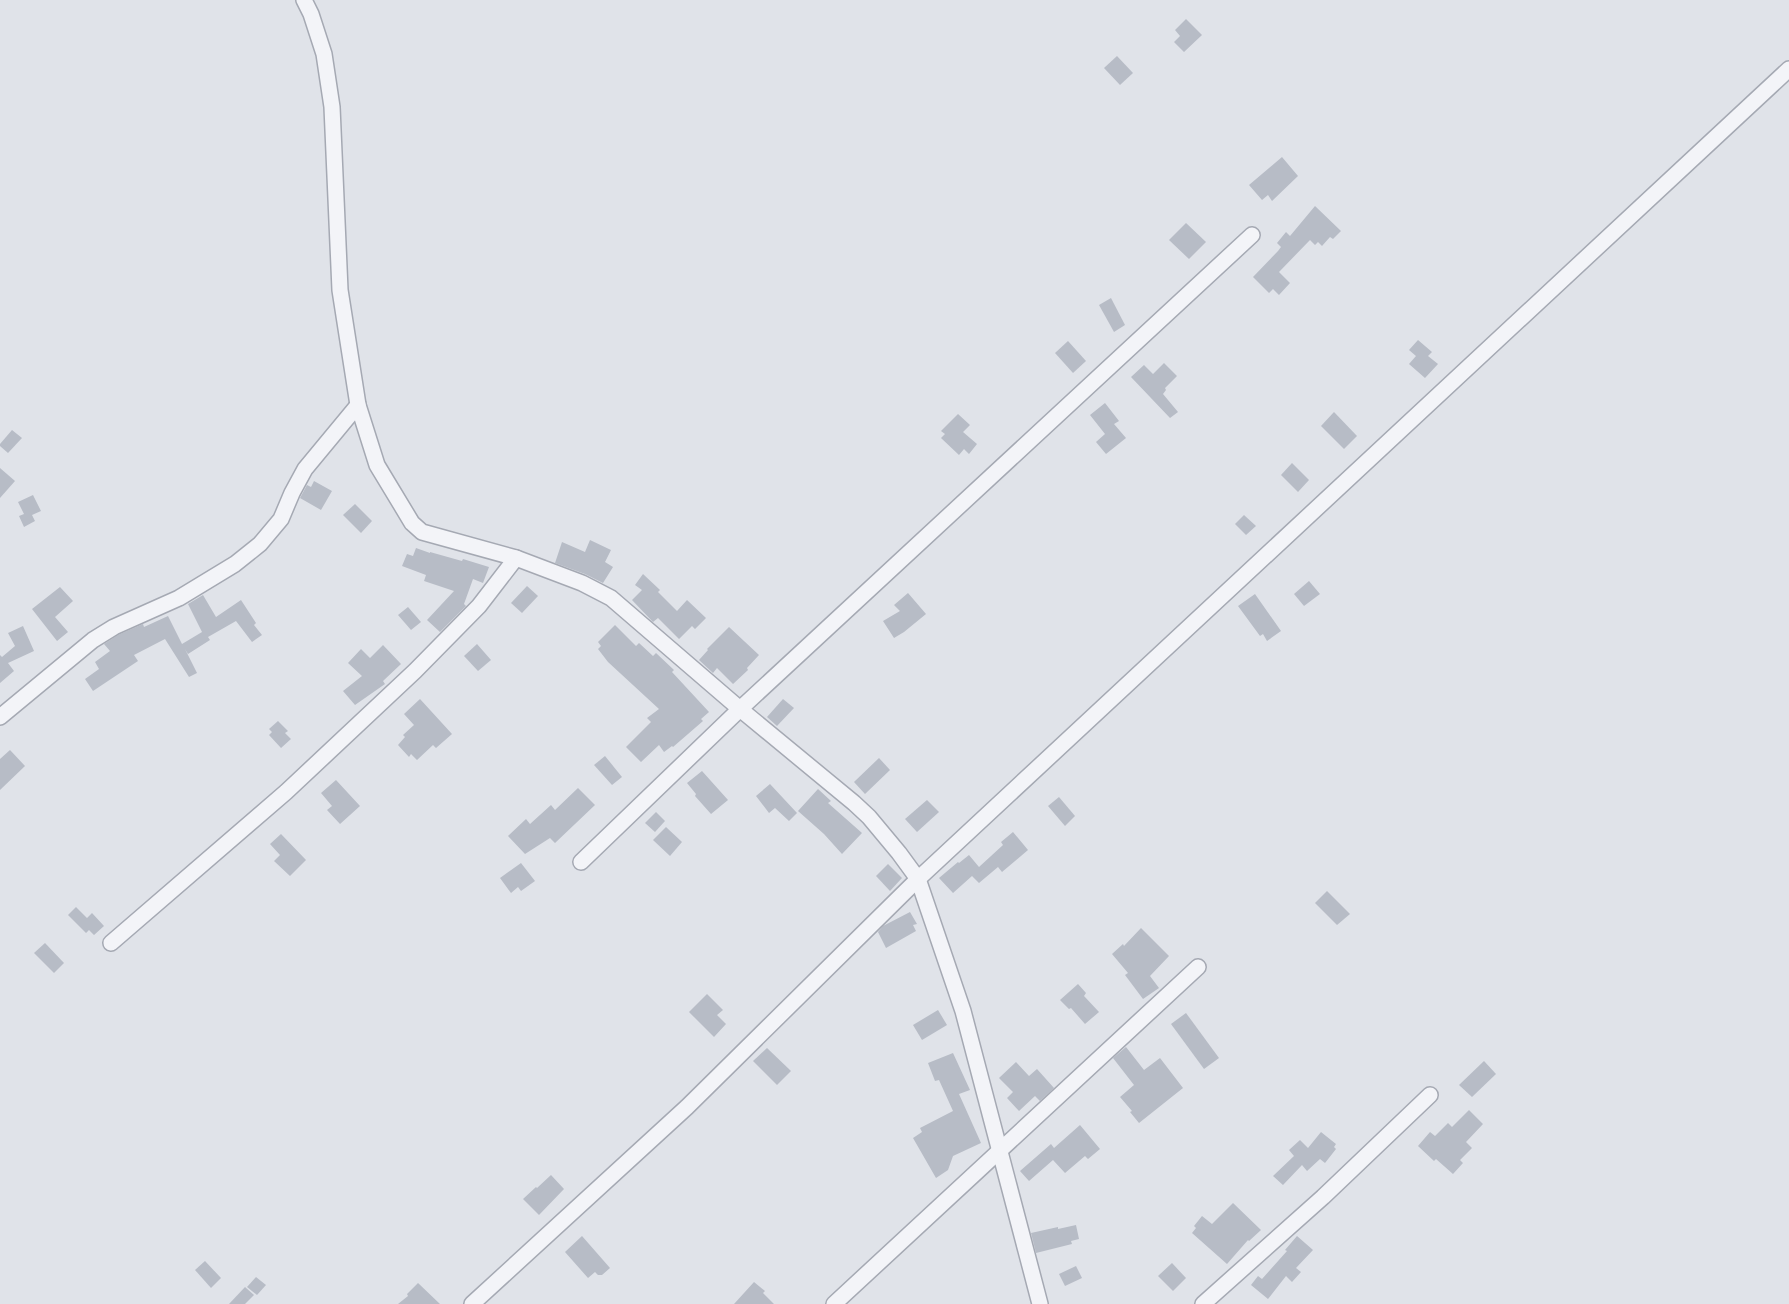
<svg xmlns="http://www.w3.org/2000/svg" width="1789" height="1304" font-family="Helvetica,sans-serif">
  <rect width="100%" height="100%" fill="#e0e3e9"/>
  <!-- building -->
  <g fill="#b7bcc6">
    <path d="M1186 19 1202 35 1184 52 1174 42 1180 36 1175 30Z"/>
    <path d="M1117 56 1133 73 1120 85 1104 68Z"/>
    <path d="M1282 157 1298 176 1272 201 1268 195 1262 200 1249 185Z"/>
    <path d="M1315 206 1341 231 1333 239 1330 237 1322 246 1318 242 1315 245 1310 240 1279 272 1290 283 1279 295 1273 289 1269 293 1253 277 1278 251 1281 247 1277 243 1286 232 1290 236Z"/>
    <path d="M1186 223 1206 242 1189 259 1169 240Z"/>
    <path d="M1111 298 1125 325 1114 332 1099 305Z"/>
    <path d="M1418 340 1432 352 1428 356 1438 364 1425 378 1409 364 1416 356 1409 350Z"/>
    <path d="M1068 341 1086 361 1073 373 1055 353Z"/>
    <path d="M1164 363 1177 376 1165 388 1166 390 1163 394 1178 412 1170 418 1131 377 1144 365 1153 374Z"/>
    <path d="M1105 403 1119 421 1114 424 1126 438 1106 454 1096 442 1105 434 1090 415Z"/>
    <path d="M1334 412 1357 436 1344 449 1321 426Z"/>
    <path d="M958 414 970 425 963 432 977 444 969 454 964 449 959 455 941 438 945 434 941 431Z"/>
    <path d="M12 430 22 438 8 453 0 446V444Z"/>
    <path d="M1292 463 1309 480 1298 492 1281 475Z"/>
    <path d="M0 468 15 481 0 498Z"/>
    <path d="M314 481 332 491 321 510 300 498 307 485 311 487Z"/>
    <path d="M33 495 41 511 32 515 35 521 24 527 19 516 24 514 18 502Z"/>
    <path d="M355 504 372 521 361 533 343 515Z"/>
    <path d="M1244 515 1256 526 1246 535 1235 524Z"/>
    <path d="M590 540 611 550 605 562 613 567 603 583 585 574 555 563 562 542 585 552Z"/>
    <path d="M416 548 430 553V552L462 561 463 559 489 567 483 583 473 579 464 604 466 606 440 632 427 620 454 591 424 581 426 575 402 566 407 554 413 556Z"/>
    <path d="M643 574 660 590 658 592 677 611 687 600 706 618 695 629 692 626 679 639 658 618 653 622 632 600 642 590 635 585Z"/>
    <path d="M1309 581 1320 594 1304 606 1294 594Z"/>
    <path d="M527 586 538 596 522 613 511 603Z"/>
    <path d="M60 587 73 601 55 617 68 632 57 641 32 609Z"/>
    <path d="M908 593 926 614 904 632 894 638 883 621 900 611 894 605Z"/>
    <path d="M1255 594 1281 631 1267 641 1263 634 1260 636 1238 606Z"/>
    <path d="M203 595 216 617 241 600 256 623 254 625 262 635 252 642 236 621 208 637 210 640 188 654 185 649 197 673 189 677 165 639 134 655 138 661 93 691 85 679 99 669 95 662 110 651 104 644 118 635 143 624 144 627 168 616 182 644 202 632 188 604Z"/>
    <path d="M408 607 421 622 411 630 398 615Z"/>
    <path d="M615 625 636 646 639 643 653 656 656 653 674 670 672 672 709 712 701 719 703 721 673 747 672 746 664 752 659 745 641 762 626 747 651 722 647 718 659 709 608 662 598 649 601 646 598 642Z"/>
    <path d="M23 626 34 651 8 663 14 671 0 683V655L2 657 15 646 8 633Z"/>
    <path d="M729 627 759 655 747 668 748 670 733 684 717 668 713 673 699 660 708 650 707 649Z"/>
    <path d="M477 644 491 660 478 671 464 656Z"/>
    <path d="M383 645 401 664 383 681 385 684 355 705 343 691 362 676 348 663 361 649 370 658Z"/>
    <path d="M420 699 452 734 436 748 433 745 417 760 411 754 409 757 398 745 405 737 403 735 414 725 404 714Z"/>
    <path d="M783 699 794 708 777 726 767 717Z"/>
    <path d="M278 721 288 731 285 733 291 739 281 748 269 735 272 732 269 729Z"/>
    <path d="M10 750 25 766 0 790V759Z"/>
    <path d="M605 756 622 777 612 785 594 765Z"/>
    <path d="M879 758 890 770 865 794 854 782Z"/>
    <path d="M702 771 728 800 711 814 695 796 696 794 687 783Z"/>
    <path d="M336 780 360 806 340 824 327 810 332 806 321 793Z"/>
    <path d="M770 784 797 813 789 821 775 808 769 813 756 796Z"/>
    <path d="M578 788 595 805 555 843 550 838 525 854 508 836 526 819 530 824 551 805 555 810Z"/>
    <path d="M818 789 831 801 828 803 862 833 842 854 824 834 798 811Z"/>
    <path d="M1059 797 1075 816 1065 826 1048 806Z"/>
    <path d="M927 800 939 812 917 832 905 819Z"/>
    <path d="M656 812 665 821 655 832 645 823Z"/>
    <path d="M666 827 682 842 670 856 653 840Z"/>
    <path d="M1013 832 1028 850 1002 872 998 867 979 883 972 876 953 893 939 878 958 862 959 863 969 855 979 867 1003 845 1001 842Z"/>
    <path d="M281 834 306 860 290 876 274 861 280 855 270 844Z"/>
    <path d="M521 863 535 881 521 891 518 887 511 893 500 878Z"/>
    <path d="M888 864 902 878 890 891 876 876Z"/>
    <path d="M1327 891 1350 914 1337 925 1315 903Z"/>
    <path d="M76 907 87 918 92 913 104 926 94 935 89 930 86 933 68 915Z"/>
    <path d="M910 912 917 924 913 925 916 931 886 948 878 932 883 926Z"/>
    <path d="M1141 928 1169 956 1150 976 1159 988 1143 999 1125 975 1128 973 1112 954 1123 944 1124 946Z"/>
    <path d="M45 943 64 963 54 973 34 953Z"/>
    <path d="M1078 984 1086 993 1084 996 1099 1012 1085 1024 1071 1008 1069 1009 1060 1000Z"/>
    <path d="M707 994 723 1010 717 1015 726 1024 714 1037 689 1012Z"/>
    <path d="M938 1010 947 1025 922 1040 913 1025Z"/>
    <path d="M1186 1013 1219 1058 1204 1069 1171 1024Z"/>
    <path d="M1126 1047 1144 1070 1160 1058 1183 1088 1139 1123 1130 1112 1132 1111 1120 1097 1134 1085 1113 1058Z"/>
    <path d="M767 1048 791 1071 777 1085 753 1061Z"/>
    <path d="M953 1053 970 1090 959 1094 981 1143 953 1156 948 1170 936 1178 913 1138 922 1132 920 1128 953 1111 939 1080 935 1081 928 1063Z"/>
    <path d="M1484 1061 1496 1074 1472 1097 1459 1085Z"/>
    <path d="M1016 1062 1029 1076 1037 1069 1054 1088 1040 1101 1035 1096 1019 1111 1007 1098 1013 1092 999 1078Z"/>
    <path d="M1469 1110 1483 1124 1466 1142 1472 1148 1460 1160 1463 1163 1453 1174 1436 1159 1434 1161 1418 1146 1430 1132 1435 1136 1448 1123 1452 1127Z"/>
    <path d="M1080 1125 1100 1149 1088 1159 1085 1156 1065 1173 1053 1160 1029 1181 1020 1171 1051 1144 1054 1148Z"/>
    <path d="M1321 1132 1336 1144 1334 1147 1336 1149 1325 1163 1320 1159 1307 1171 1302 1165 1283 1185 1273 1176 1294 1156 1289 1150 1300 1140 1308 1148Z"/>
    <path d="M551 1175 564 1189 539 1215 523 1199 536 1187 537 1188Z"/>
    <path d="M1233 1203 1261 1230 1249 1241 1248 1240 1227 1264 1192 1233 1196 1228 1194 1226 1202 1216 1212 1224Z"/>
    <path d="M1076 1225 1079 1239 1071 1241 1072 1244 1036 1253 1031 1233 1058 1227V1229Z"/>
    <path d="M582 1236 610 1268 602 1275H598L595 1272 588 1278 565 1252Z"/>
    <path d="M1297 1236 1313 1250 1296 1268 1301 1272 1292 1282 1286 1276 1268 1299 1251 1285 1258 1276 1262 1279 1287 1251 1285 1250Z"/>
    <path d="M205 1261 221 1278 211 1288 195 1270Z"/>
    <path d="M1172 1263 1186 1278 1173 1291 1158 1276Z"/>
    <path d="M1076 1266 1082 1278 1065 1286 1059 1274Z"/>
    <path d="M256 1277 266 1285 257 1295 247 1287Z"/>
    <path d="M754 1282 765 1291 763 1293 774 1304H734Z"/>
    <path d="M418 1283 440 1304H398L408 1296 407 1294Z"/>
    <path d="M245 1287 254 1295 245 1304H229Z"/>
  </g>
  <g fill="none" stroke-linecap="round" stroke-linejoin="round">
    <!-- minor casing -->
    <g stroke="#a5a9b3" stroke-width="18">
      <g id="minor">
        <path d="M304 0 311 14 324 54 332 107 340 290 358 405 377 465 412 523 422 532 516 558 582 583 611 598 740 709 854 803 869 817 899 853 918 879 963 1011 1040 1304"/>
        <path d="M0 717 93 640 114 627 179 598 235 564 260 544 281 519 292 493 305 469 358 405"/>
        <path d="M581 862 740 709 1252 235"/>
        <path d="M111 943 286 792 415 671 479 606 516 558"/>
        <path d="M472 1304 687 1107 918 879 1789 69"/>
        <path d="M834 1304 1198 967"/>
        <path d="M1203 1304 1323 1197 1430 1095"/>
      </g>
    </g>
    <!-- minor -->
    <use href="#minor" stroke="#f3f4f8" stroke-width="15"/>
  </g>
</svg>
